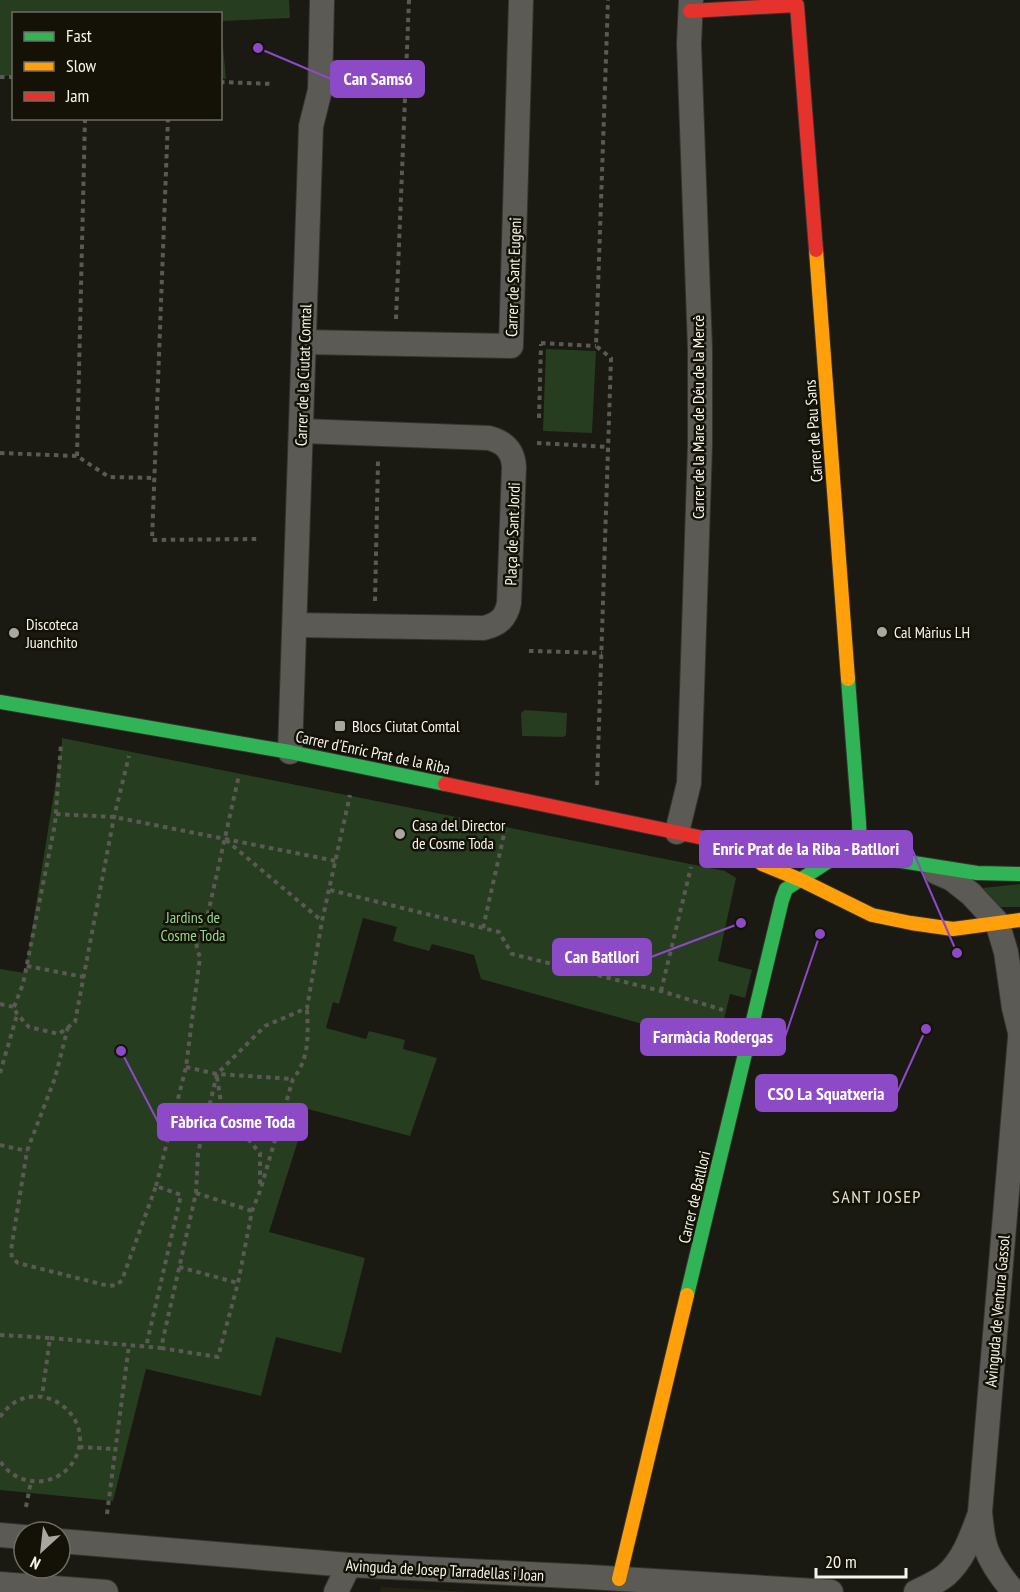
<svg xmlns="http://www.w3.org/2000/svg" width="1020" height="1592" font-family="'PT Sans Narrow',sans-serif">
  <rect width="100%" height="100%" fill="#1a1912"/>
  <!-- built -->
  <path fill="#262312" d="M381 1587 470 1592H380Z"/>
  <!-- green -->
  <g fill="#263d20">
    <path d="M0 0H289L290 18 221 21 220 14H14L13 76H0Z"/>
    <path d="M221 25 226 79 221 78Z"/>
    <path d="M546 349 596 351 592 433 543 431Z"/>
    <path d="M525 710 567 713 566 735 563 737 522 736 521 713Z"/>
    <path d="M62 738 725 871 736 878 718 961 752 970 745 998 730 994 718 1045 481 979 474 955 432 944 429 951 393 941 397 927 363 918 339 1004 333 1002 326 1028 366 1039 369 1031 405 1040 403 1049 437 1058 410 1136 308 1109 269 1232 365 1258 341 1353 276 1337 261 1396 146 1369 113 1501 0 1490V969L25 973 62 743Z"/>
    <path d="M1020 884V907H997L983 888Z"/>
  </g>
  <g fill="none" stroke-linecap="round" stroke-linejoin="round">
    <!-- street casing -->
    <g stroke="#34332e" stroke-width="26">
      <g id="street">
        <path d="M304 342 511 346 521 0"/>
        <path d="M295 625 484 628C499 624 506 618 509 603L514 467C513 450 504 442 489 438L302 431"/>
        <path d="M290 752 311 126 320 90 322 0"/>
        <path d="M677 832 689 783 700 445V349L689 44 691 0"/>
        <path d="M936 872 952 879 971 894 997 922 1006 952 1014 1008 1020 1032"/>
        <path d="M0 1535 24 1537"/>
        <path d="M60 1541 349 1565 590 1577 831 1592"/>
        <path d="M0 1584 106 1592"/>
        <path d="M336 1592 349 1565"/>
        <path d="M916 1592C926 1587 938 1582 946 1575 964 1559 971 1537 979 1516"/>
        <path d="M1014 1592C1002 1578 988 1560 984 1541 982 1532 981 1522 980 1512L1020 1038"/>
      </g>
    </g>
    <!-- fast casing -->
    <g stroke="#34332e" stroke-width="16">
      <g id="fast">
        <path d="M848 679 859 822 860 854"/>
        <path d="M0 702 290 752 445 784"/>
        <path d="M838 851 977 873 1020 874"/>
        <path d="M687 1295 782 900 786 889 843 852"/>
      </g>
    </g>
    <!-- slow casing -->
    <g stroke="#34332e" stroke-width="16">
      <g id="slow">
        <path d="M816 250 848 679"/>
        <path d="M737 845 762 864 801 880 872 915 911 923 953 929 1020 920"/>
        <path d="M619 1579 687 1295"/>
      </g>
    </g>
    <!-- jam casing -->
    <g stroke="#34332e" stroke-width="16">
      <g id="jam">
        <path d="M690 11 797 5 816 250"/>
        <path d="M445 784 737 845 770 840 838 851"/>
      </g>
    </g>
    <!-- path -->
    <g stroke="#5a5954" stroke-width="4" stroke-dasharray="4.5 4.5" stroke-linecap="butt">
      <path d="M0 77H14"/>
      <path d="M220 82 273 84"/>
      <path d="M168 118 152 540 258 539"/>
      <path d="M396 319 409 0"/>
      <path d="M541 343 596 346"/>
      <path d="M539 418 541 344"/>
      <path d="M537 443 608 447"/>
      <path d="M0 453 77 456 109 477 155 478"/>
      <path d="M77 456 85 118"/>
      <path d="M375 601 378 461"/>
      <path d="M529 651 602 653"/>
      <path d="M597 785 611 358 596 346 608 0"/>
      <path d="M56 814 114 817 336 861"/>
      <path d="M226 840 322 921"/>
      <path d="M330 890 499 932 512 954 661 991 723 1010"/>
      <path d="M483 928 505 830"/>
      <path d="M27 966 84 977"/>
      <path d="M661 991 691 867"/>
      <path d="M0 1004 14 1007 17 1014 29 1027 59 1034 75 1022 114 817 129 756"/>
      <path d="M14 1007 23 984 55 824 61 744"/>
      <path d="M68 1027 55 1078 27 1151 11 1250 12 1258 18 1263 109 1286 117 1285 122 1280 156 1186 181 1195 146 1347"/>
      <path d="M186 1067 217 1074 293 1079"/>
      <path d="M0 1073 17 1015"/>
      <path d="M217 1077 221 1103 230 1122 242 1132 260 1153V1184"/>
      <path d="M0 1145 27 1151"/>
      <path d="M156 1186 186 1067 200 957C193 940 197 933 207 918L239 775"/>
      <path d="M196 1193 252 1211"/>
      <path d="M179 1267 238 1283"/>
      <path d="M0 1335 50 1338 42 1396"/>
      <path d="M50 1338 161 1348 196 1193 198 1153 217 1074 265 1026 307 1008 322 921 350 795"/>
      <path d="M161 1348 218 1357 238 1283 252 1211 260 1191 293 1079C310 1058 308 1034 307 1008"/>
      <path d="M0 1417C34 1367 105 1418 71 1465 64 1474 54 1479 44 1481 25 1483 10 1476 0 1461"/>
      <path d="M79 1447 116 1449"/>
      <path d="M26 1507 31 1481"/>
      <path d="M107 1514 129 1345"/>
    </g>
    <!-- street -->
    <use href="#street" stroke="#5b5a55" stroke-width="24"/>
    <!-- fast -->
    <use href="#fast" stroke="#30b455" stroke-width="14"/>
    <!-- slow -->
    <use href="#slow" stroke="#ff9f0a" stroke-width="14"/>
    <!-- jam -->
    <use href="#jam" stroke="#e5322d" stroke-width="14"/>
  </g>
  <!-- markers -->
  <g fill="#a9a8a0" stroke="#141207" stroke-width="2">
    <circle cx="882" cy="632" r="6"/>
    <circle cx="14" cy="633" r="6"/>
    <rect x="334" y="720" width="12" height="12" rx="3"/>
    <circle cx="400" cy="834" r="6"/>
  </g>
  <g text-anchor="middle" stroke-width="5" stroke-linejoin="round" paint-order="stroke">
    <!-- street labels -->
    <g font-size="16" fill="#f6f5ec" stroke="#141207">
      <text transform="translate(513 277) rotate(-88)" y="6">Carrer de Sant Eugeni</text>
      <text transform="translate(303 375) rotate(-88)" y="6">Carrer de la Ciutat Comtal</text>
      <text transform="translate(698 417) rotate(-90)" y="6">Carrer de la Mare de Déu de la Mercè</text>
      <text transform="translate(813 431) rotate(-94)" y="6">Carrer de Pau Sans</text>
      <text transform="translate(512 534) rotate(-88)" y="6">Plaça de Sant Jordi</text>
      <text transform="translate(373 752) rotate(12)" y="6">Carrer d'Enric Prat de la Riba</text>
      <text transform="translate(694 1197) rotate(-77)" y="6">Carrer de Batllori</text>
      <text transform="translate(997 1311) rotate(-85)" y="6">Avinguda de Ventura Gassol</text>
      <text transform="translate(445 1570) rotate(3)" y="6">Avinguda de Josep Tarradellas i Joan</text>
    </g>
    <!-- poi labels -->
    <g font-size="16" fill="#f6f5ec" stroke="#141207" text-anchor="start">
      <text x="26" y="630">Discoteca<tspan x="26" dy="18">Juanchito</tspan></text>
      <text x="894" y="638">Cal Màrius LH</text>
      <text x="352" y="732">Blocs Ciutat Comtal</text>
      <text x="412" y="831">Casa del Director<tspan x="412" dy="18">de Cosme Toda</tspan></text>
    </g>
    <!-- park labels -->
    <g font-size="16" fill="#97d48a" stroke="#141207">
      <text x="193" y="923">Jardins de<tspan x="193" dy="18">Cosme Toda</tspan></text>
    </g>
    <!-- neighbourhood labels -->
    <g font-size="18" letter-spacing="1.5" fill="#e4e1d1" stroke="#141207">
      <text x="877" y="1203">SANT JOSEP</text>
    </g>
  </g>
  <!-- callouts -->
  <path fill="none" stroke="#8d4ac6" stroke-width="2" d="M258 48L331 79M957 953L912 849M741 923L651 957M820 934L785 1037M926 1029L897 1093M121 1051L158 1122"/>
  <g fill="#8d4ac6" stroke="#141207" stroke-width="2">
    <circle cx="258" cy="48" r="6"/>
    <circle cx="957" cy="953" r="6"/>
    <circle cx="741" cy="923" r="6"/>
    <circle cx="820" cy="934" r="6"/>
    <circle cx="926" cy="1029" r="6"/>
    <circle cx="121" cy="1051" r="6"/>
  </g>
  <g fill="#8d4ac6" stroke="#8d4ac6" stroke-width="2">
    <rect x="331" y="61" width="93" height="36" rx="6"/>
    <rect x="700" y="831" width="212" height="36" rx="6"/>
    <rect x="553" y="939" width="98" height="36" rx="6"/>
    <rect x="641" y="1019" width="144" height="36" rx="6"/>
    <rect x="756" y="1075" width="141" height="36" rx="6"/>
    <rect x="158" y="1104" width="149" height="36" rx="6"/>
  </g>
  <g font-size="18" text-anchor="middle" font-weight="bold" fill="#fff">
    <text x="378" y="85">Can Samsó</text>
    <text x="806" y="855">Enric Prat de la Riba - Batllori</text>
    <text x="602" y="963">Can Batllori</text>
    <text x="713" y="1043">Farmàcia Rodergas</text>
    <text x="826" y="1100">CSO La Squatxeria</text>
    <text x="233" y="1128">Fàbrica Cosme Toda</text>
  </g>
  <!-- legend -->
  <rect x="12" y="12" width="210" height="108" fill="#141207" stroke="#6e6d63" stroke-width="1.5"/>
  <rect x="24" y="32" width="30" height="9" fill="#30b455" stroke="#6e6d63" stroke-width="1.5"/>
  <text x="66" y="42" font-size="18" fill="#f6f5ec">Fast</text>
  <rect x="24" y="62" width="30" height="9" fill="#ff9f0a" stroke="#6e6d63" stroke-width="1.5"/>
  <text x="66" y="72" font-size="18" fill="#f6f5ec">Slow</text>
  <rect x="24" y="92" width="30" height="9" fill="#e5322d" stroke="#6e6d63" stroke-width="1.5"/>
  <text x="66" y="102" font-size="18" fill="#f6f5ec">Jam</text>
  <!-- north arrow -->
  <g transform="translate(42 1550) rotate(207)"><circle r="28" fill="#141207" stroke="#6e6d63" stroke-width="1.5"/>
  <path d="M0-4.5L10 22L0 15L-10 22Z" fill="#a9a8a0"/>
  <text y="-9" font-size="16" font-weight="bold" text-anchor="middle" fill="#f6f5ec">N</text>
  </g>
  <!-- scale -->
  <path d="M816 1568v9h90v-9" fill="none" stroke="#f6f5ec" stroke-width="3"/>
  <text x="825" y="1568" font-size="18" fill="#f6f5ec" stroke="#141207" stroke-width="4.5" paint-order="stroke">20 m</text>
</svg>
